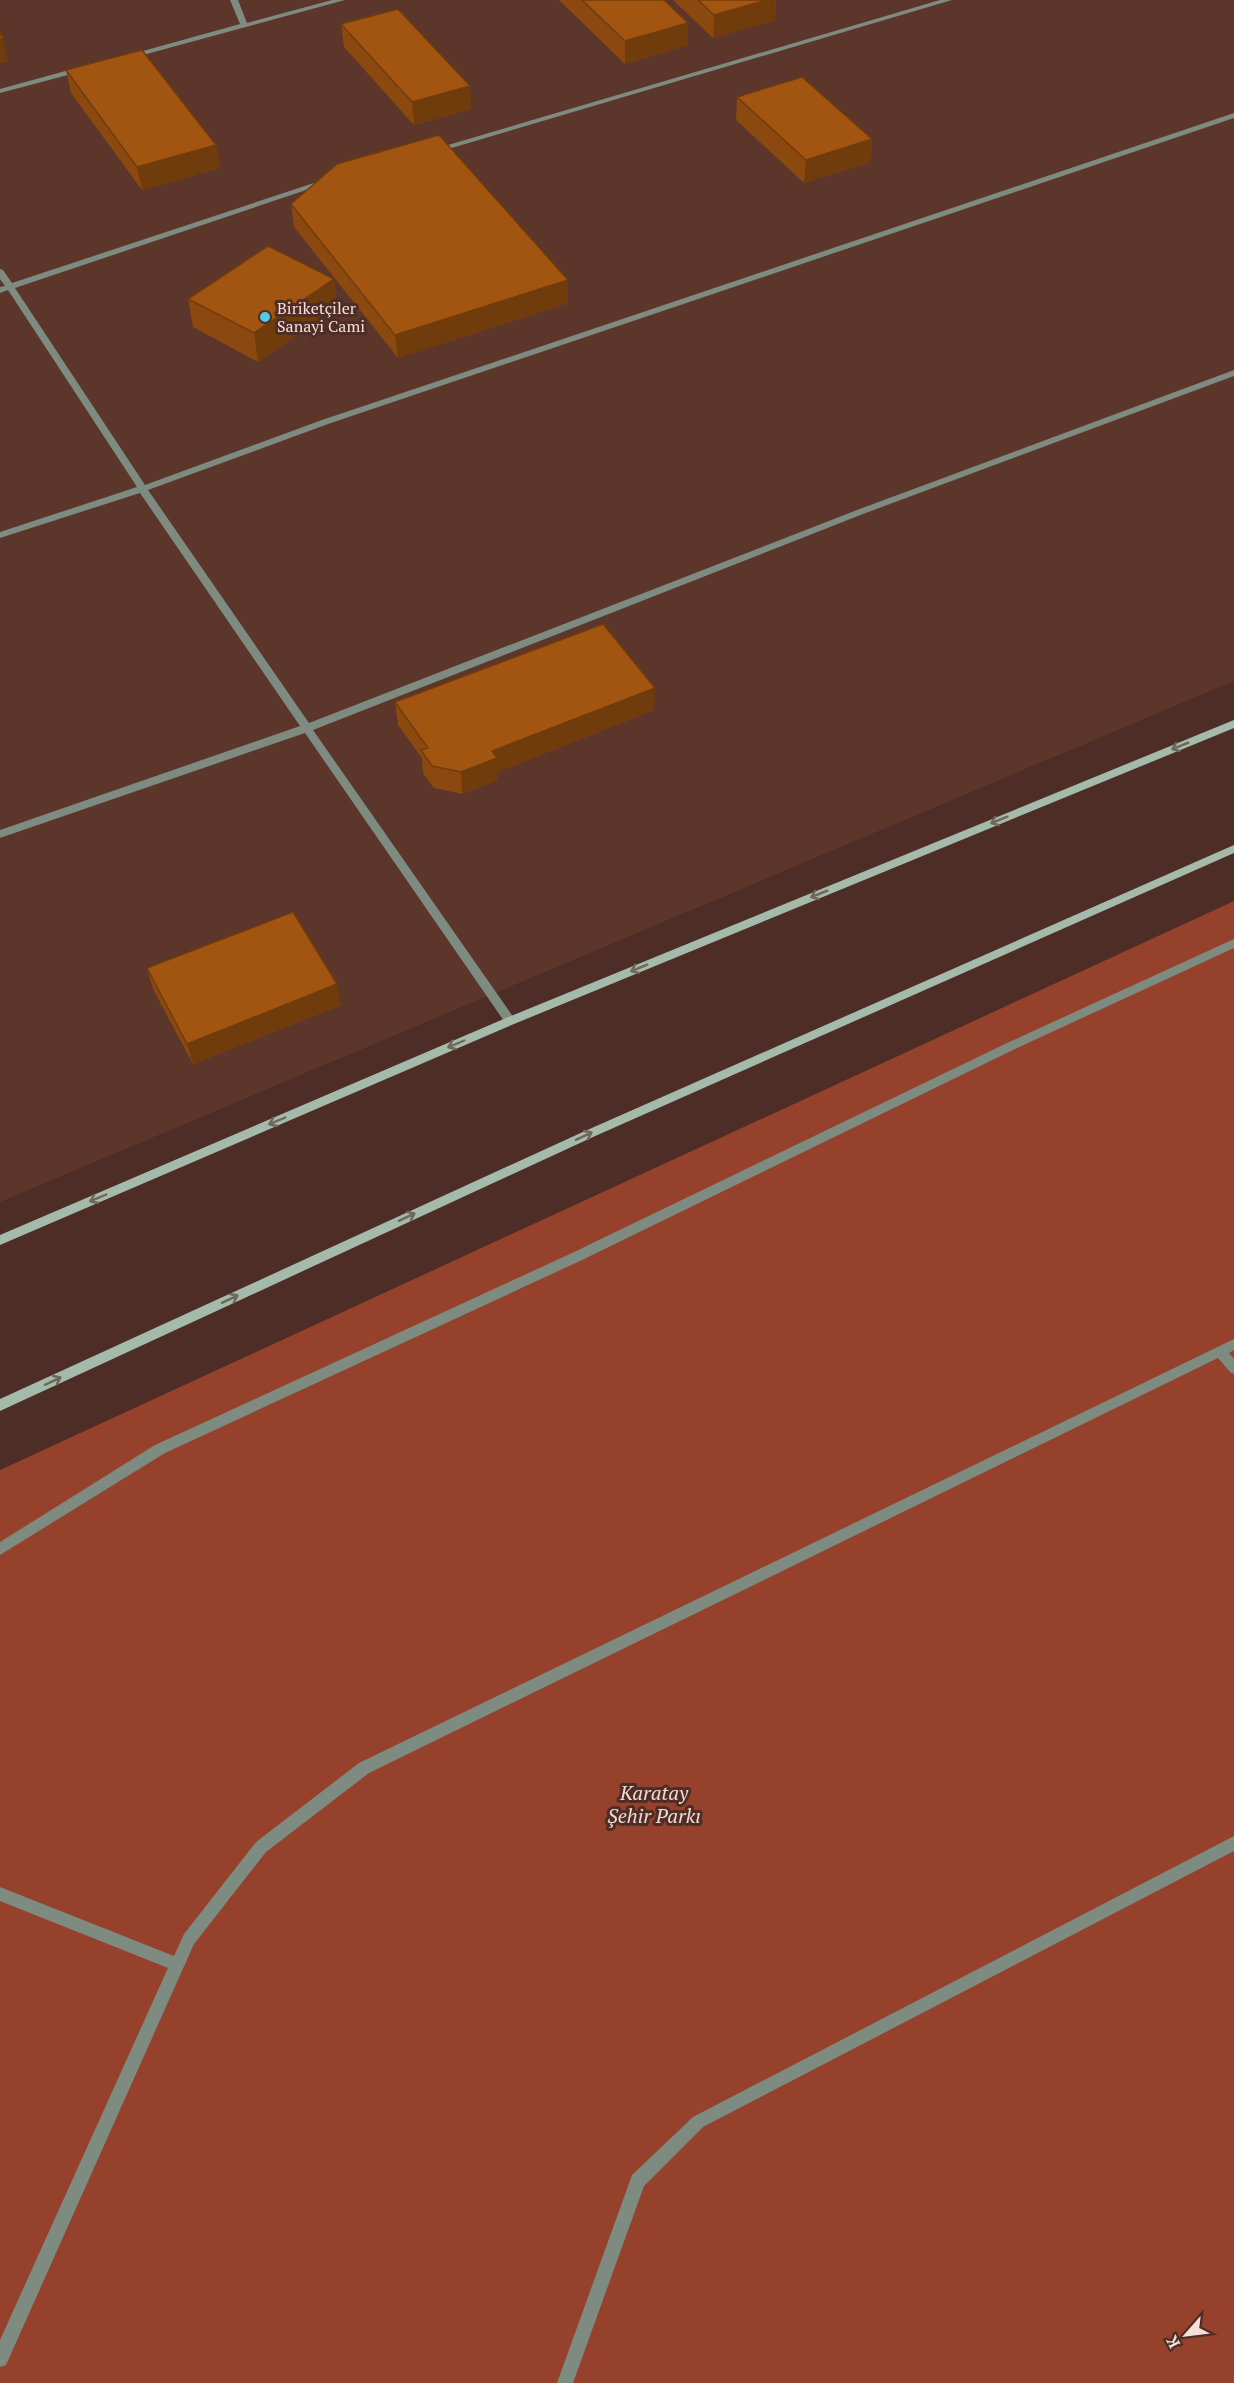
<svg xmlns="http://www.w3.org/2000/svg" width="1234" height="2383" font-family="'PT Serif',serif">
  <rect width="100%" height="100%" fill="#4d2d25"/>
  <!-- built -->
  <path fill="#5c352b" d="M0 0H1234V681L0 1202Z"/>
  <!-- green -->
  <path fill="#95412c" d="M1234 901V2383H0V1470Z"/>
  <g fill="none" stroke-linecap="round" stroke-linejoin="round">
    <!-- service -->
    <g fill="#7d8b81" fill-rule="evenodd">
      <path d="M230 0H238L247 23 332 0H345L132 58 125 56 240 24Z"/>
      <path d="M940 0H952L438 152 431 150Z"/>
      <path d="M80 67 84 69 83 71 0 93V89Z"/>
      <path d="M1234 113V118L328 424 148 490 309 723 857 510 1234 370V376L863 514 313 730 514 1018 516 1021 514 1024H506L305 733 0 838V830L300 726 140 493 0 538V532L137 487 8 290 0 293V287L5 286 0 279V269L3 270 12 283 323 180 330 182 15 288 145 485 322 420Z"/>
      <path d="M1234 939V948L1015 1049 580 1261 165 1453 0 1555V1542L155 1445 572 1253 1007 1043Z"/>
      <path d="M1234 1339V1350L1229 1353 1234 1359V1374L1230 1372 1218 1358 369 1773 266 1852 194 1944 6 2365 0 2367V2340L168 1968 0 1901V1887L174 1956 184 1934 256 1842 359 1763Z"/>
      <path d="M1234 1836V1851L703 2127 644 2186 573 2383H557L632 2175 693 2117Z"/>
    </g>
    <!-- secondary -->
    <g fill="#a4bbab" fill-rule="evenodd">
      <path d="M1234 720V728L514 1024 0 1245V1235L506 1018Z"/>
      <path d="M1234 845V853L593 1137 0 1411V1399L585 1131Z"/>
    </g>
  </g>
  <!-- wall -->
  <g fill="#8b490f">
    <path d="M559 0H664L688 45 625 64Z"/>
    <path d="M673 0H776L775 20 713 38Z"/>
    <path d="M341 24 470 86 471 109 414 125 344 47Z"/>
    <path d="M66 70 216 145 220 168 142 190 71 93Z"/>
    <path d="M737 97 872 139 870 162 804 183 736 120Z"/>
    <path d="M291 204 568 280V303L398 358 294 227Z"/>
    <path d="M334 279 337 307 258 362 193 327 188 299Z"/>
    <path d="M395 702 654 710 498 772V780L462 794 434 788 423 773 422 758 398 725Z"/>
    <path d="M147 968 341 1005 193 1064 153 989Z"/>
  </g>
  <!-- shaded-wall -->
  <g fill="#713c0c">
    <path d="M767 0H776L775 20 713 38 714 15Z"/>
    <path d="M688 23V45L625 64V41Z"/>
    <path d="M3 39 8 62 0 63V40Z"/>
    <path d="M470 86 471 109 414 125 412 102Z"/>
    <path d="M872 139 870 162 804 183 806 160Z"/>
    <path d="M216 145 220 168 142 190 137 167Z"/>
    <path d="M334 279 337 307 258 362 254 333Z"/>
    <path d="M568 280V303L398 358 395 335Z"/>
    <path d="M655 688 654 710 498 772V780L462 794 461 772 492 751Z"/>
    <path d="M337 984 341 1005 193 1064 187 1044Z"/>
  </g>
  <!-- building -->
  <g fill="#a25511" stroke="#713c0c" stroke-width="1.5">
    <path d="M582 0H664L688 23 625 41Z"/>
    <path d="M698 0H767L714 15Z"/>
    <path d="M398 9 470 86 412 102 341 24Z"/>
    <path d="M0 29 3 39 0 40Z"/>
    <path d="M142 50 216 145 137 167 66 70Z"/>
    <path d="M802 77 872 139 806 160 737 97Z"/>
    <path d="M439 135 568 280 395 335 291 204 337 164Z"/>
    <path d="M268 246 334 279 254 333 188 299Z"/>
    <path d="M603 624 655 688 492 751 497 758 461 772 432 766 421 750 428 748 395 702Z"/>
    <path d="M293 912 337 984 187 1044 147 968Z"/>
  </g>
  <!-- one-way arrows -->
  <defs><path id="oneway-shaft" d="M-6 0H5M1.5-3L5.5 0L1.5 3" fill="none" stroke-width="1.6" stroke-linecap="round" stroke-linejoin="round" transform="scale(1.5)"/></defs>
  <g stroke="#70665b">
    <use href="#oneway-shaft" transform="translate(1180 746) rotate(158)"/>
    <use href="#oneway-shaft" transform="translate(999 820) rotate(158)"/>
    <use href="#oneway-shaft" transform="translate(819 894) rotate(158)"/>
    <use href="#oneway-shaft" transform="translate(639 968) rotate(158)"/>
    <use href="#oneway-shaft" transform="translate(456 1044) rotate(157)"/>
    <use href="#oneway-shaft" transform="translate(277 1121) rotate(157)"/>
    <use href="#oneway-shaft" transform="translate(584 1136) rotate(-25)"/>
    <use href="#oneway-shaft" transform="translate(98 1198) rotate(157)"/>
    <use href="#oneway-shaft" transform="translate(407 1217) rotate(-25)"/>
    <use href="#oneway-shaft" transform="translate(230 1299) rotate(-25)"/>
    <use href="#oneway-shaft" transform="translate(53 1381) rotate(-25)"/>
  </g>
  <!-- markers -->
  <circle fill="#57c9e2" stroke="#4d2d25" stroke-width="2" cx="265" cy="317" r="6"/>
  <g text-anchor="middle" stroke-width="6" stroke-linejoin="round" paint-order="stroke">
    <!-- far-poi labels -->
    <g font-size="16" fill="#f4dfd9" stroke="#4d2d25" text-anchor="start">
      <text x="277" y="314">Biriketçiler<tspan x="277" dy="18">Sanayi Cami</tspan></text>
    </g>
    <!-- park labels -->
    <g font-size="20" font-style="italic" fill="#f3d8d2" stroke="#4d2d25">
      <text x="654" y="1800">Karatay<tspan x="654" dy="23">Şehir Parkı</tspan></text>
    </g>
  </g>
  <!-- north arrow -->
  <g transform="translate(1186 2335) rotate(242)" stroke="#4d2d25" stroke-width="4.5" paint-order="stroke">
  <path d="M0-4.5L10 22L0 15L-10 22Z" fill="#f4dfd9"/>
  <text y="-9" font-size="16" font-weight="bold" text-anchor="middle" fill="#f4dfd9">K</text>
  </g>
</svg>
